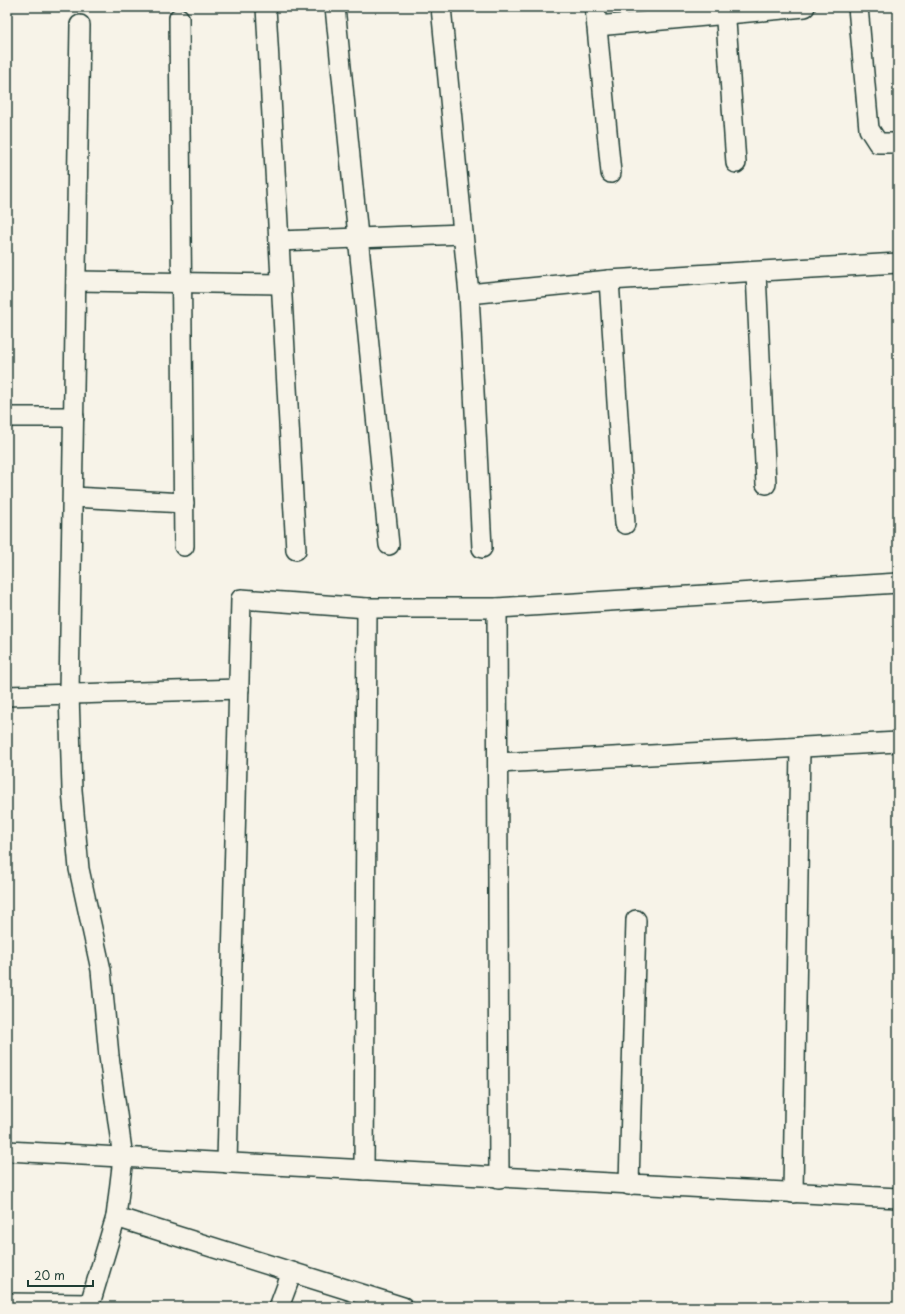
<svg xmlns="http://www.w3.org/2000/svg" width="905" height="1314" font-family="'Playpen Sans',sans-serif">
  <rect width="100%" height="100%" fill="#f7f3e8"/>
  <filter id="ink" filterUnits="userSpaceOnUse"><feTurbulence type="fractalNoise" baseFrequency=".025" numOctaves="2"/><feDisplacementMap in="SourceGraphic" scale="8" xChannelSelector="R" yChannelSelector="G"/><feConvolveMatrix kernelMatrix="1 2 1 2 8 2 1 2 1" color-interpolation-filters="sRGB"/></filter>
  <g filter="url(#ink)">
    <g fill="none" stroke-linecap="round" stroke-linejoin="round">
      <!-- street casing -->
      <g stroke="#1f3d34" stroke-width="22">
        <g id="street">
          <path d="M266 7 296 550"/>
          <path d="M335 7 389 545"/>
          <path d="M441 7 469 294 482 548"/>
          <path d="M595 7 611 173"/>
          <path d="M725 7 736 163"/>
          <path d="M858 7 869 129 878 143H898"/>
          <path d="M179 18 184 546"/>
          <path d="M80 25 69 693 72 790 79 869 101 970 109 1056 123 1158 116 1217 89 1307"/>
          <path d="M597 26 805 7"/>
          <path d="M279 241 463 234"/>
          <path d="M756 273 766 484"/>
          <path d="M609 280 625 524"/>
          <path d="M76 281 281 284"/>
          <path d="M469 294 609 280 898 263"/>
          <path d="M7 417H74"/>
          <path d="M73 497 184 503"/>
          <path d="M497 608 499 1178"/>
          <path d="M7 696 239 689"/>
          <path d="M498 763 898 742"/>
          <path d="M7 1151 898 1198"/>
          <path d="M227 1163 241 599 367 608H497L898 583"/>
          <path d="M364 1170 367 608"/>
          <path d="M629 1185 636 920"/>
          <path d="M793 1193 800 747"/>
          <path d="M116 1217 403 1307"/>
          <path d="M7 1303 90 1304"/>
          <path d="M279 1307 292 1272"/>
        </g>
      </g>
      <!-- street -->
      <use href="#street" stroke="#f7f3e8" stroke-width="19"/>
    </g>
  </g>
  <!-- margin -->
  <rect width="905" height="1314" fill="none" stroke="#f7f3e8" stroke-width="24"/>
  <rect x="12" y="12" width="881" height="1290" fill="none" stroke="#1f3d34" stroke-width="1.5" filter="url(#ink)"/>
  <!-- scale -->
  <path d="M28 1280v6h65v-6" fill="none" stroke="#1f3d34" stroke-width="2"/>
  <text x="34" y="1280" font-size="12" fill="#1f3d34" stroke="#f7f3e8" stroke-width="3" paint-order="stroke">20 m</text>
</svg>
